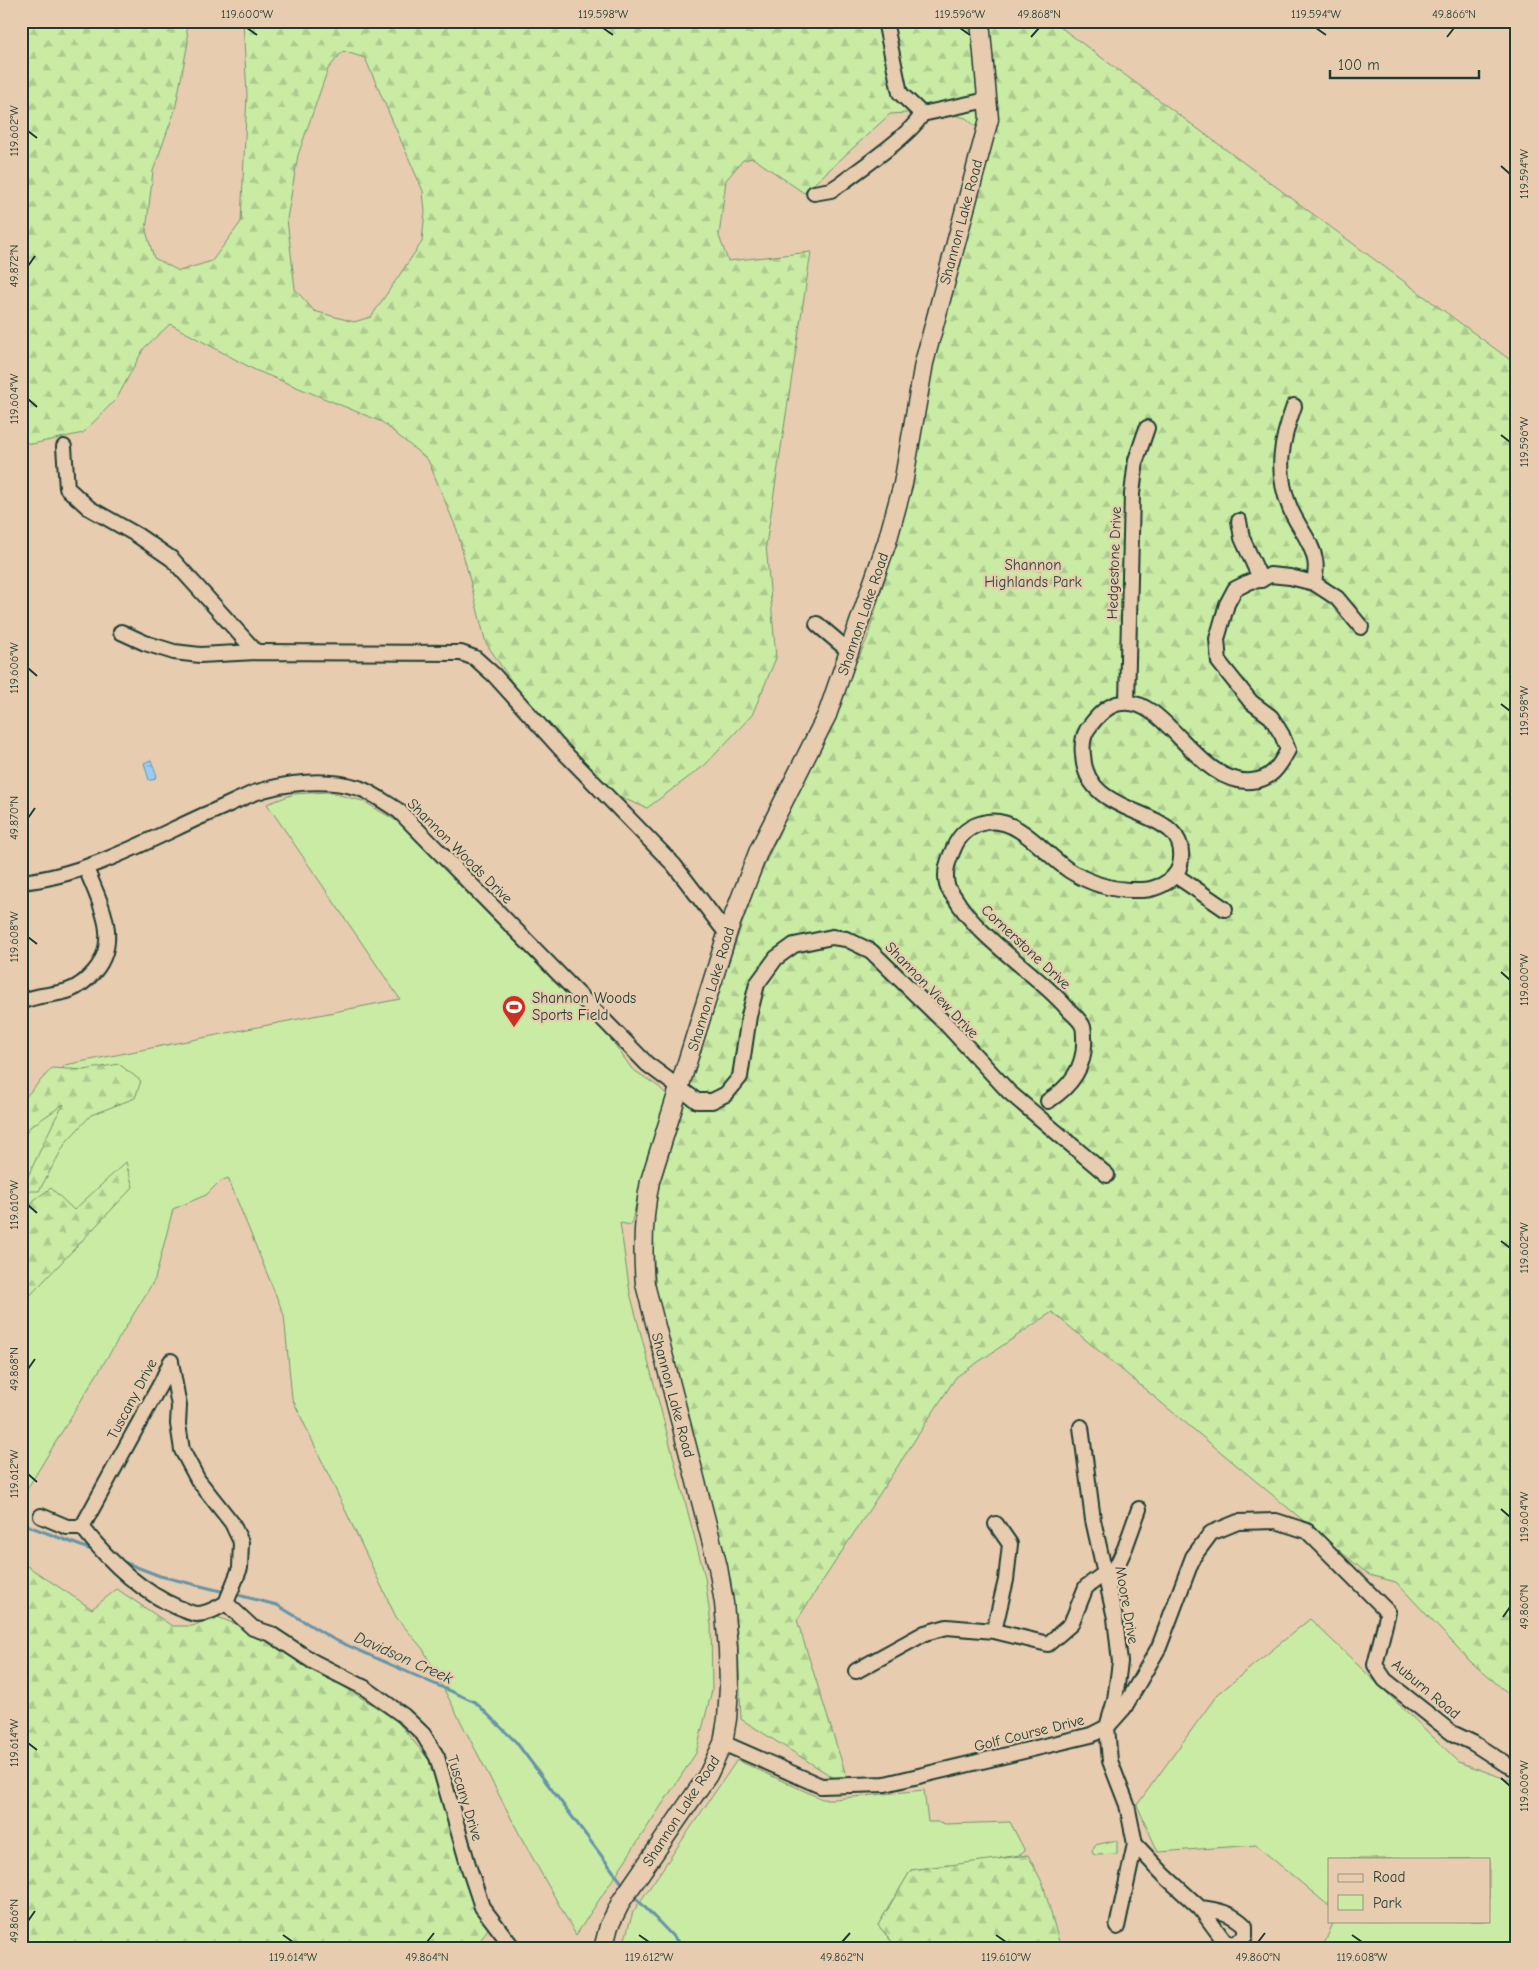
<svg xmlns="http://www.w3.org/2000/svg" width="1538" height="1970" font-family="'Comic Neue',sans-serif">
  <defs>
    <pattern id="forest-firs" width="22" height="20" patternUnits="userSpaceOnUse" patternTransform="scale(1.25)"><rect width="22" height="20" fill="#c9eba4"/><path d="M5 1l3.5 6h-7zM16 11l3.5 6h-7z" fill="#acca8e"/></pattern>
    <pattern id="water-ripples" width="26" height="14" patternUnits="userSpaceOnUse" patternTransform="scale(1.25)"><rect width="26" height="14" fill="#96cef5"/><path d="M2 4q2-2 4 0t4 0M15 11q2-2 4 0t4 0" fill="none" stroke="#7aa8c7"/></pattern>
  </defs>
  <rect width="100%" height="100%" fill="#e7ccaf"/>
  <filter id="ink" filterUnits="userSpaceOnUse"><feTurbulence type="fractalNoise" baseFrequency=".02" numOctaves="2"/><feDisplacementMap in="SourceGraphic" scale="10" xChannelSelector="R" yChannelSelector="G"/><feConvolveMatrix kernelMatrix="1 2 1 2 8 2 1 2 1" color-interpolation-filters="sRGB"/></filter>
  <g filter="url(#ink)">
    <!-- green -->
    <g fill="#c9eba4" stroke="#74946c">
      <path d="M327 792 363 801 398 822 610 1038 632 1069 659 1087 669 1097 645 1166 631 1225 620 1223 630 1293 705 1577 711 1625 712 1690 696 1753 576 1935 522 1839 423 1649 396 1617 292 1398 284 1315 228 1178 219 1182 206 1195 173 1209 155 1279 21 1499V1128L65 1065 400 999 267 804 294 794Z"/>
      <path d="M1310 1619 1459 1762 1517 1783V1949H1322L1334 1921H1489V1859H1329V1906L1256 1845 1158 1852 1137 1805 1217 1695Z"/>
      <path d="M737 1760 822 1799H834L924 1790 928 1822H940L945 1824 1010 1822 1025 1851 1020 1855 1000 1858 998 1863 963 1869 947 1865 911 1870 878 1925 898 1949H622L633 1912Z"/>
      <path d="M1117 1840V1854L1094 1855 1092 1851 1095 1845Z"/>
    </g>
    <!-- forest -->
    <g fill="url(#forest-firs)" stroke="#74946c" fill-rule="evenodd">
      <path d="M21 21H186L188 42 175 110 153 171 146 231 154 258 179 271 212 261 241 222 247 95 243 21H1052L1517 365V1701L1471 1662 1396 1582 1369 1575 1052 1312 956 1377 797 1620 850 1788 741 1719 738 1640 731 1581 656 1291 652 1233 659 1186 727 967 756 884 867 639 911 488 938 332 976 202 982 132 966 118 937 111 890 114 804 193 753 158 743 160 726 180 719 236 728 261 811 252 766 545 776 658 752 715 705 765 647 808 589 785 546 733 486 643 457 530 428 460 382 422 255 370 170 324 144 348 117 398 83 433 32 444 21 441ZM343 51 365 58 423 191 425 212 422 242 371 317 354 322 314 311 295 289 287 219 298 155 328 69Z"/>
      <path d="M119 1064 141 1081 135 1098 91 1115 66 1142 39 1191H21L55 1119 64 1104 30 1127 21 1139V1102L52 1068 84 1070Z"/>
      <path d="M126 1162 133 1187 21 1305V1223L34 1200 51 1188 74 1210Z"/>
      <path d="M21 1562 92 1609 117 1589 172 1626H193L215 1616 263 1635 396 1720 429 1760 477 1908 489 1927 475 1949H21Z"/>
      <path d="M1028 1855 1043 1884 1059 1942 1057 1949H898L878 1925 911 1870Z"/>
    </g>
    <!-- water -->
    <path fill="url(#water-ripples)" stroke="#6694a8" d="M151 760 157 776 153 780H149L144 763Z"/>
    <g fill="none" stroke-linecap="round" stroke-linejoin="round">
      <!-- stream -->
      <g stroke="#6694a8" stroke-width="3">
        <path d="M21 1521 31 1527 97 1552"/>
        <path d="M121 1561 160 1576 225 1592"/>
        <path d="M234 1594 277 1605 333 1639 475 1702 516 1742 625 1887"/>
        <path d="M633 1895 685 1949"/>
      </g>
      <!-- minor casing -->
      <g stroke="#1f3d34" stroke-width="18">
        <g id="minor">
          <path d="M885 21 900 93 922 114"/>
          <path d="M814 193 831 190 842 183C861 168 912 134 922 114L987 100"/>
          <path d="M1294 406C1281 442 1275 471 1290 508 1297 526 1312 541 1315 560 1317 567 1315 576 1314 583"/>
          <path d="M64 447 67 488 89 508 137 535 172 559 256 652"/>
          <path d="M1239 521 1242 538 1261 580"/>
          <path d="M817 624 849 651"/>
          <path d="M121 632 145 643 174 652 200 655 256 652 461 653 475 658 494 675 559 747 674 865 727 934"/>
          <path d="M1127 702 1132 494 1136 460 1147 428"/>
          <path d="M1175 875 1225 909"/>
          <path d="M21 882C84 876 145 842 202 816 220 809 237 800 254 793 287 782 326 778 359 788 373 793 386 803 399 811L647 1064 697 1101H712L726 1094 740 1077 749 1016 757 984 776 958 794 945 832 937 846 939 871 951 947 1025 1009 1092 1107 1175"/>
          <path d="M21 1002C37 994 54 996 70 990 80 986 87 980 94 972 122 939 99 902 86 868"/>
          <path d="M1048 1101C1072 1086 1086 1066 1084 1037 1084 1034 1084 1030 1083 1027 1081 1020 1071 1013 1066 1007 1033 970 980 940 955 898 952 894 948 889 947 885 944 872 948 861 953 850 959 834 970 825 987 822 1019 817 1045 855 1070 871 1088 882 1107 889 1128 890 1136 890 1146 891 1154 888 1165 885 1177 877 1180 865 1194 802 1086 825 1083 755 1082 747 1083 737 1087 730 1096 717 1107 704 1122 703 1167 697 1197 785 1251 781 1271 780 1279 767 1288 750L1282 735 1271 717 1251 702 1219 662 1217 639 1227 604 1235 589 1251 581 1261 580 1270 575 1290 577 1314 583 1337 598 1361 627"/>
          <path d="M171 1361 162 1381 82 1527C107 1559 141 1592 179 1608 185 1610 191 1614 197 1614 208 1614 217 1608 226 1603L253 1628 271 1634 312 1661 365 1688 404 1716 423 1734 437 1757 469 1868 482 1907 514 1949"/>
          <path d="M171 1362 179 1406 178 1424 182 1450 198 1480 232 1523 241 1542 240 1568 226 1603"/>
          <path d="M1081 1427 1093 1520 1115 1618 1120 1662 1115 1700 1107 1727 1110 1761 1127 1805 1135 1844 1165 1876 1200 1908 1225 1942 1235 1944 1245 1936V1926C1232 1913 1218 1910 1200 1908"/>
          <path d="M41 1516 67 1527H82"/>
          <path d="M1108 1585 1125 1548 1139 1509"/>
          <path d="M994 1631 1006 1580 1010 1544 996 1524"/>
          <path d="M856 1671 925 1633 947 1627 994 1631 1048 1644 1071 1624 1086 1587 1105 1573"/>
          <path d="M723 1743 821 1786 885 1784 1091 1735 1107 1727 1124 1708 1159 1647 1193 1557 1211 1533 1238 1522 1276 1521 1307 1531 1388 1612 1375 1665 1385 1680 1452 1733 1473 1743 1507 1765 1517 1769"/>
          <path d="M1117 1927 1135 1844"/>
        </g>
      </g>
      <!-- major casing -->
      <g stroke="#1f3d34" stroke-width="21">
        <path id="major" d="M603 1949 609 1926 622 1900 708 1775 723 1743 727 1719 729 1687 728 1649 724 1603 718 1567 645 1284C642 1249 643 1216 650 1181L729 928 759 850 827 715 887 542 903 484 924 363 989 119 980 21"/>
      </g>
      <!-- minor -->
      <use href="#minor" stroke="#e7ccaf" stroke-width="14"/>
      <!-- major -->
      <use href="#major" stroke="#e7ccaf" stroke-width="18"/>
    </g>
  </g>
  <!-- ticks -->
  <path fill="none" stroke="#1f3d34" stroke-width="2" d="M247 28 257 35M603 28 613 35M960 28 970 35M1316 28 1326 35M1031 37 1039 28M1447 37 1454 28M28 131 37 138M1501 166 1510 174M28 266 35 256M28 399 37 407M1501 435 1510 442M28 668 37 676M1501 704 1510 711M28 818 35 808M28 937 37 944M1501 972 1510 980M28 1205 37 1213M1501 1241 1510 1248M28 1369 35 1359M28 1474 37 1482M1501 1509 1510 1517M1503 1617 1510 1607M28 1743 37 1750M1501 1778 1510 1786M28 1921 35 1911M283 1935 293 1942M639 1935 649 1942M996 1935 1006 1942M1352 1935 1362 1942M427 1942 434 1933M842 1942 850 1933M1258 1942 1265 1933"/>
  <!-- icons -->
  <defs>
    <g id="stadium-pin" transform="scale(1.25)"><path d="M0 17L-7.5 6A9.5 9.5 0 1 1 7.5 6Z" fill="#c8321e" stroke="#e7ccaf"/><path d="M0-5a6.5 5 0 1 0 0 10a6.5 5 0 1 0 0-10ZM-3.5-1.8h7v3.6h-7Z" fill="#fff"/></g>
  </defs>
  <g fill-rule="evenodd">
    <use href="#stadium-pin" x="514" y="1007"/>
  </g>
  <g text-anchor="middle" stroke-width="4.5" stroke-linejoin="round" paint-order="stroke">
    <!-- street labels -->
    <g font-size="15" fill="#1f3d34" stroke="#e7ccaf">
      <text transform="translate(961 222) rotate(-75)" y="5">Shannon Lake Road</text>
      <text transform="translate(1114 563) rotate(-88)" y="5">Hedgestone Drive</text>
      <text transform="translate(863 614) rotate(-71)" y="5">Shannon Lake Road</text>
      <text transform="translate(460 851) rotate(45)" y="5">Shannon Woods Drive</text>
      <text transform="translate(1026 947) rotate(43)" y="5">Cornerstone Drive</text>
      <text transform="translate(711 989) rotate(-73)" y="5">Shannon Lake Road</text>
      <text transform="translate(932 990) rotate(46)" y="5">Shannon View Drive</text>
      <text transform="translate(673 1395) rotate(75)" y="5">Shannon Lake Road</text>
      <text transform="translate(132 1399) rotate(-62)" y="5">Tuscany Drive</text>
      <text transform="translate(1127 1605) rotate(80)" y="5">Moore Drive</text>
      <text transform="translate(1426 1689) rotate(40)" y="5">Auburn Road</text>
      <text transform="translate(1029 1733) rotate(-14)" y="5">Golf Course Drive</text>
      <text transform="translate(465 1798) rotate(73)" y="5">Tuscany Drive</text>
      <text transform="translate(681 1811) rotate(-57)" y="5">Shannon Lake Road</text>
    </g>
    <!-- park labels -->
    <g font-size="15" fill="#28463a" stroke="#e7ccaf">
      <text x="1033" y="570">Shannon<tspan x="1033" dy="17">Highlands Park</tspan></text>
    </g>
    <!-- poi labels -->
    <g font-size="15" fill="#1f3d34" stroke="#e7ccaf" text-anchor="start">
      <text x="532" y="1003">Shannon Woods<tspan x="532" dy="17">Sports Field</tspan></text>
    </g>
    <!-- water labels -->
    <g font-size="16" font-style="italic" fill="#25443e" stroke="#e7ccaf">
      <text transform="translate(404 1657) rotate(24)" y="6">Davidson Creek</text>
    </g>
  </g>
  <!-- margin -->
  <rect width="1538" height="1970" fill="none" stroke="#e7ccaf" stroke-width="55"/>
  <!-- legend -->
  <rect x="1328" y="1858" width="162" height="65" fill="#e7ccaf" stroke="#97937e"/>
  <rect x="1338" y="1874" width="25" height="8" fill="#e7ccaf" stroke="#97937e"/>
  <text x="1373" y="1882" font-size="15" fill="#1f3d34">Road</text>
  <rect x="1338" y="1895" width="25" height="15" fill="#c9eba4" stroke="#97937e"/>
  <text x="1373" y="1908" font-size="15" fill="#1f3d34">Park</text>
  <!-- scale -->
  <path d="M1330 70v8h149v-8" fill="none" stroke="#1f3d34" stroke-width="2.5"/>
  <text x="1338" y="70" font-size="15" fill="#1f3d34" stroke="#e7ccaf" stroke-width="4" paint-order="stroke">100 m</text>
  <rect x="28" y="28" width="1482" height="1914" fill="none" stroke="#1f3d34" stroke-width="2"/>
  <g font-size="12" text-anchor="middle" fill="#1f3d34">
    <text x="247" y="18">119.600°W</text>
    <text x="603" y="18">119.598°W</text>
    <text x="960" y="18">119.596°W</text>
    <text x="1039" y="18">49.868°N</text>
    <text x="1316" y="18">119.594°W</text>
    <text x="1454" y="18">49.866°N</text>
    <text transform="translate(14 131) rotate(-90)" y="4">119.602°W</text>
    <text transform="translate(1524 174) rotate(-90)" y="4">119.594°W</text>
    <text transform="translate(14 266) rotate(-90)" y="4">49.872°N</text>
    <text transform="translate(14 399) rotate(-90)" y="4">119.604°W</text>
    <text transform="translate(1524 442) rotate(-90)" y="4">119.596°W</text>
    <text transform="translate(14 668) rotate(-90)" y="4">119.606°W</text>
    <text transform="translate(1524 711) rotate(-90)" y="4">119.598°W</text>
    <text transform="translate(14 818) rotate(-90)" y="4">49.870°N</text>
    <text transform="translate(14 937) rotate(-90)" y="4">119.608°W</text>
    <text transform="translate(1524 980) rotate(-90)" y="4">119.600°W</text>
    <text transform="translate(14 1205) rotate(-90)" y="4">119.610°W</text>
    <text transform="translate(1524 1248) rotate(-90)" y="4">119.602°W</text>
    <text transform="translate(14 1369) rotate(-90)" y="4">49.868°N</text>
    <text transform="translate(14 1474) rotate(-90)" y="4">119.612°W</text>
    <text transform="translate(1524 1517) rotate(-90)" y="4">119.604°W</text>
    <text transform="translate(1524 1607) rotate(-90)" y="4">49.860°N</text>
    <text transform="translate(14 1743) rotate(-90)" y="4">119.614°W</text>
    <text transform="translate(1524 1786) rotate(-90)" y="4">119.606°W</text>
    <text transform="translate(14 1921) rotate(-90)" y="4">49.866°N</text>
    <text x="293" y="1961">119.614°W</text>
    <text x="427" y="1961">49.864°N</text>
    <text x="649" y="1961">119.612°W</text>
    <text x="842" y="1961">49.862°N</text>
    <text x="1006" y="1961">119.610°W</text>
    <text x="1258" y="1961">49.860°N</text>
    <text x="1362" y="1961">119.608°W</text>
  </g>
</svg>
